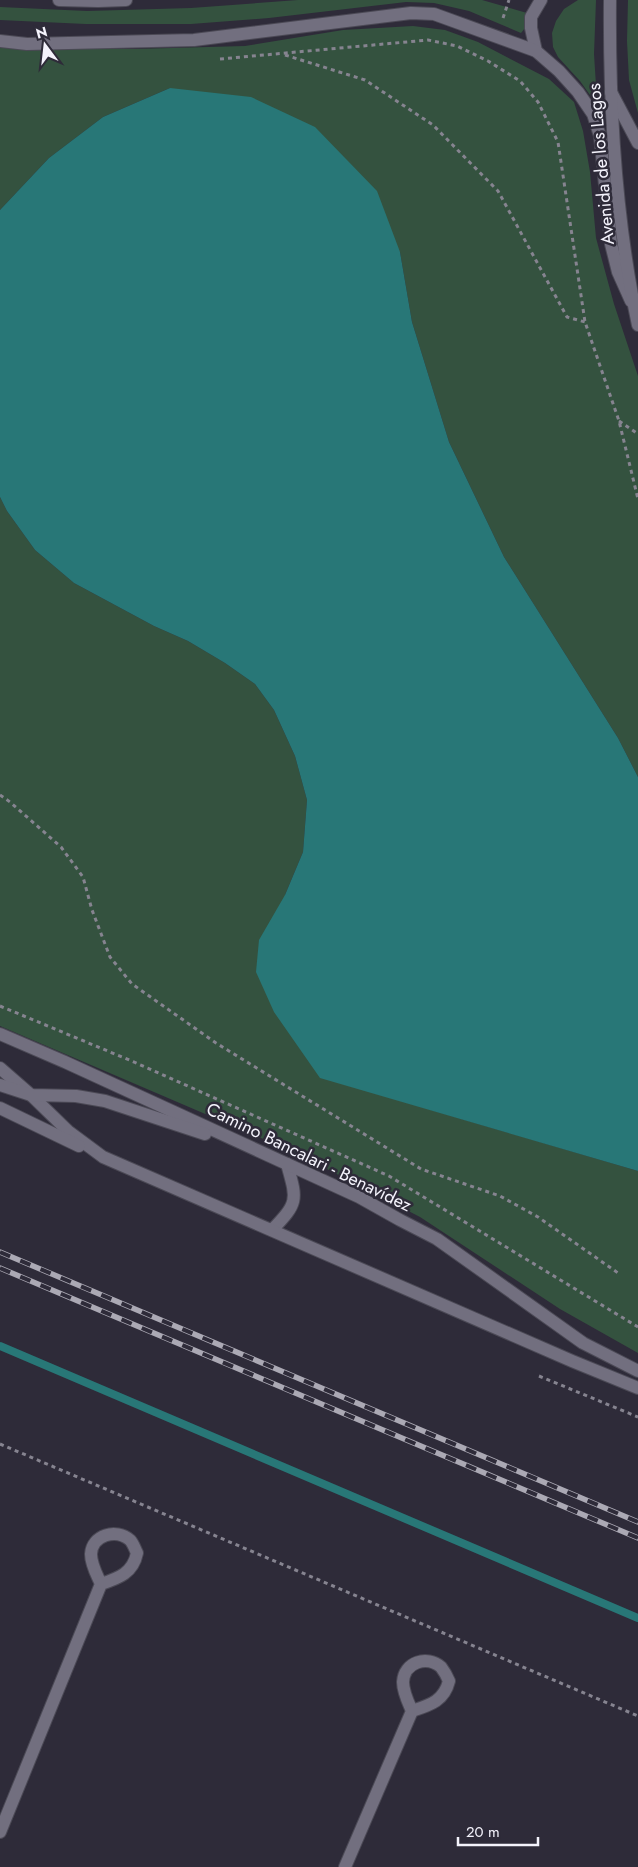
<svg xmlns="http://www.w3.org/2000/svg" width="638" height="1867" font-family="Jost,sans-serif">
  <rect width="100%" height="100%" fill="#2e2b39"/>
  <!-- green -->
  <g fill="#34523f">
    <path d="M298 0H482L527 13 525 28 521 33 469 11 434 3 406 2 269 18 191 24H86L0 20V7L87 11 191 8Z"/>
    <path d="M578 0H596L594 54 597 101 595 102 580 81 558 57 553 47 552 33 556 21 564 9Z"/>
    <path d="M628 0H638V113L629 80 627 41Z"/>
    <path d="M413 26 445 30 478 42 549 79 574 102 583 131 590 172 596 238 614 304 638 376V777L618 738 504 557 449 442 412 322 400 252 170 88 103 117 49 158 0 210V48L135 49 245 46 343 30Z"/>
    <path d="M0 497 7 511 35 550 74 583 154 626 188 641 225 663 255 684 274 710 295 756 307 800 303 852 285 895 320 1077 638 1171V1353L560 1309 420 1217 296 1153 0 1026Z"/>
  </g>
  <!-- water -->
  <path fill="#287777" d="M170 88 251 97 315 127 377 191 400 252 412 322 449 442 504 557 618 738 638 777V1171L320 1078 274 1012 256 972 259 940 285 895 303 852 307 800 295 756 274 710 255 684 225 663 188 641 154 626 74 583 35 550 7 511 0 497V210L49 158 103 117Z"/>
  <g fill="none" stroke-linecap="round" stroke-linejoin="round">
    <!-- stream -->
    <path stroke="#287777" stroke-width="8" d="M0 1346 638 1618"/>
    <!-- street casing -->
    <g stroke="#4b4955" stroke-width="14">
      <g id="street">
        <path d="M59 0 98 1 126 0"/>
        <path d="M541 0 531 17V28L536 51 559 71 578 92 593 114 600 136 611 244 618 272 631 301"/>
        <path d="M0 41 27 44 194 40 411 13 434 14 536 51"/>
        <path d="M611 92 638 143"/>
        <path d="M272 1230C299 1202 297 1200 287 1164"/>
        <path d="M0 1832 101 1584C97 1575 91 1565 91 1554 92 1535 116 1528 130 1540 133 1543 135 1549 137 1553 133 1573 119 1578 101 1584"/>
        <path d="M345 1867 412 1711C408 1702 403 1692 403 1682 404 1662 427 1655 441 1667 444 1671 447 1676 449 1681 444 1701 430 1705 412 1711"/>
      </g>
    </g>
    <!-- secondary casing -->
    <g stroke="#4b4955" stroke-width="14">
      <g id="secondary">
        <path d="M610 0C609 109 615 218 638 325"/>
        <path d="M0 1034 65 1062 359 1197 400 1220 437 1239 583 1343 638 1371"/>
        <path d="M0 1068 31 1095 68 1131 103 1157 572 1361 638 1388"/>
        <path d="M0 1085 31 1095 76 1096 105 1101 205 1134"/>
        <path d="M0 1108 79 1146"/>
      </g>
    </g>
    <!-- path -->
    <g stroke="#868490" stroke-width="3" stroke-dasharray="4 4" stroke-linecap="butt">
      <path d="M503 18 509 0"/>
      <path d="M285 55 365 80 433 125 498 191 567 317 585 322"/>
      <path d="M220 59 428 40 457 46 488 61 520 81 538 102 558 142 585 322 619 421 638 499"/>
      <path d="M619 421 638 434"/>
      <path d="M0 795 10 802 61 847 83 877 92 910 110 957 132 984 216 1043 421 1169 500 1196 538 1217 618 1273"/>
      <path d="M0 1006 134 1062 389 1176 638 1327"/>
      <path d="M539 1376 638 1417"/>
      <path d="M0 1444 638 1716"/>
    </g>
    <!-- street -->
    <use href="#street" stroke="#726f7f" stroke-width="12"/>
    <!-- secondary -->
    <use href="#secondary" stroke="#726f7f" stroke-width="12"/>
    <!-- rail casing -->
    <g stroke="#aba9b4" stroke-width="5.5">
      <g id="rail">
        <path d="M0 1252 638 1522"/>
        <path d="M0 1268 638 1538"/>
      </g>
    </g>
    <!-- rail -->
    <use href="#rail" stroke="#2e2b39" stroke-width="4" stroke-dasharray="11" stroke-linecap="butt"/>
  </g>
  <g text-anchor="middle" stroke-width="5" stroke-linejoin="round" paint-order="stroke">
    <!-- street labels -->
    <g font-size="18" fill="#f4f3fc" stroke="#2e2b39">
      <text transform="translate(601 164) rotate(-95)" y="6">Avenida de los Lagos</text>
      <text transform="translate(309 1157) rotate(26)" y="6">Camino Bancalari - Benavídez</text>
    </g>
  </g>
  <!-- north arrow -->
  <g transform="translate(45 45) rotate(345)" stroke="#2e2b39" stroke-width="4" paint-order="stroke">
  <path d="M0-4L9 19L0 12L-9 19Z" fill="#f4f3fc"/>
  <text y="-8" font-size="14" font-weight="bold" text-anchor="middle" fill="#f4f3fc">N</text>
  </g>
  <!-- scale -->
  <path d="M458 1837v8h80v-8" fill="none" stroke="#f4f3fc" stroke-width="2.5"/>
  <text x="466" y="1837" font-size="15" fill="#f4f3fc" stroke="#2e2b39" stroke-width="4" paint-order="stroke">20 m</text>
</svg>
